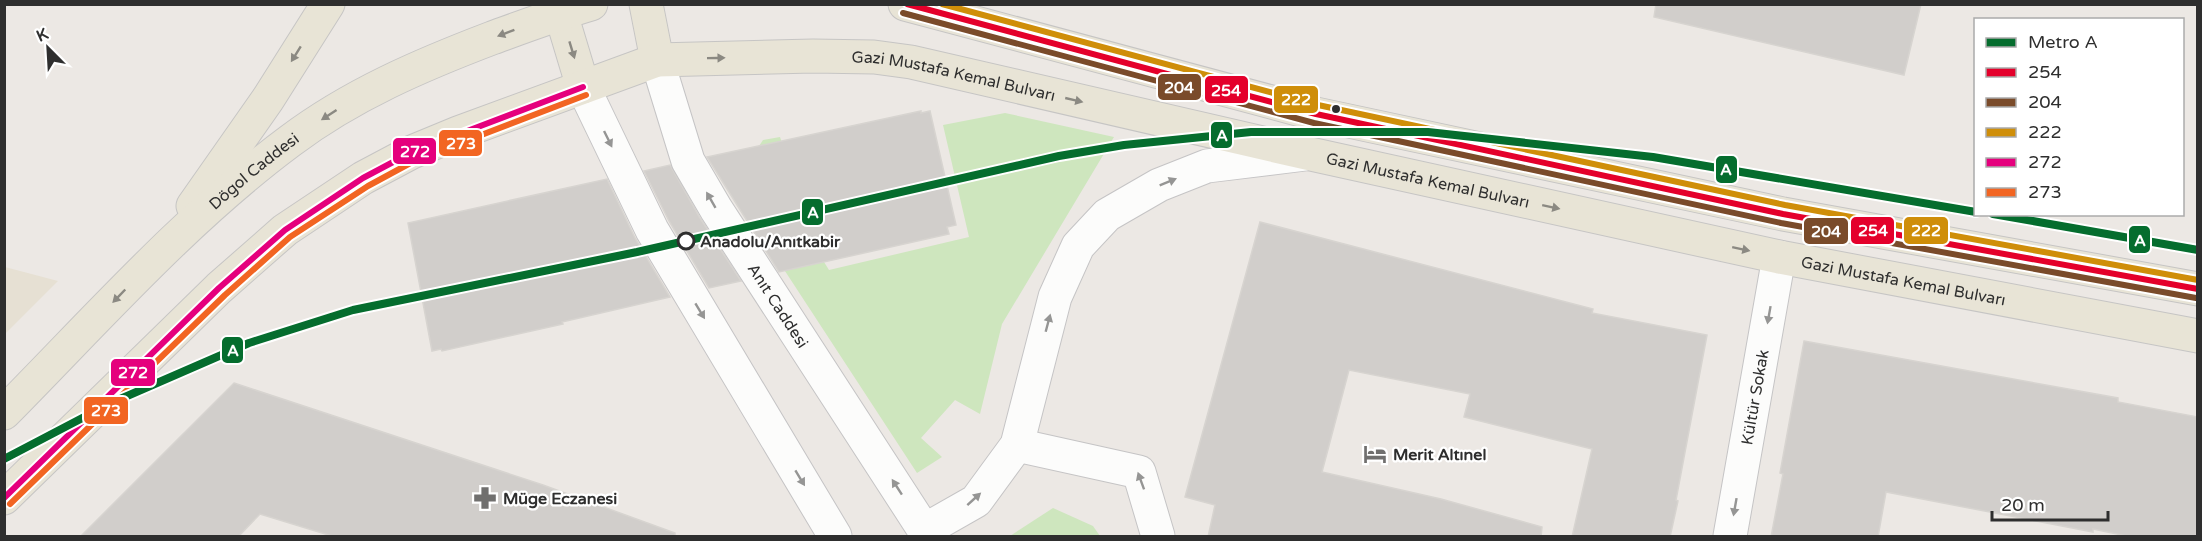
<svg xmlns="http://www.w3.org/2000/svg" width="2202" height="541" font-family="'Varela Round',sans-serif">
  <rect width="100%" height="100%" fill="#ece8e4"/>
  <!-- education -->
  <path fill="#e6e0d3" d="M5 267 58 281 5 334 4 267Z"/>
  <!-- green -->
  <g fill="#cee6be">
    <path d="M1005 113 1114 137 1002 324 980 414 955 400 921 438 942 457 917 473 749 216 739 177 763 140 780 137 819 254 829 270 969 237 943 125Z"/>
    <path d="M1053 508 1093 526 1100 536H1010Z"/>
  </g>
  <!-- building -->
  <g fill="#d1cecb" stroke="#d7d4d0" stroke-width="1.5">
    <path d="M1656 4H1921L1904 75 1654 17Z"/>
    <path d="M921 111V113L930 111 956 225 947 227 949 234 779 272 707 157Z"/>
    <path d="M670 165 700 218 741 281 709 288 669 221 644 171Z"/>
    <path d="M607 179 635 238 670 297 562 322 563 324 442 351 441 349 432 351 408 223Z"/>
    <path d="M1260 222 1593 309 1592 313 1707 335 1676 500 1678 501 1670 537H1572L1592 449 1464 417 1470 394 1349 370 1322 472 1441 499 1542 527 1541 537H1208L1215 505 1185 497Z"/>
    <path d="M1804 341 2118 398V402L2198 417V537H2131L2093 529V532L1886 492 1878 537H1771L1783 474 1780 473Z"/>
    <path d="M234 383 543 485 675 533V537H335L260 514 238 537H80Z"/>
  </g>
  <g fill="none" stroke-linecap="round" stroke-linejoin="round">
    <!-- street casing -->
    <g stroke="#c5c4c5" stroke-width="35">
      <g id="street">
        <path d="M1017 445 1139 472 1158 536"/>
        <path id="s1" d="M1730 536 1779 257"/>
      </g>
    </g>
    <!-- secondary casing -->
    <g stroke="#c5c4c5" stroke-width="35">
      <g id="secondary">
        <path id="s2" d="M657 60 688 161 716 209 928 536"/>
        <path d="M583 87 652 230 835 536"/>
        <path d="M925 530 976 501 1017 445 1055 297 1078 246 1107 215 1159 185 1207 166 1305 154"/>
      </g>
    </g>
    <!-- primary casing -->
    <g stroke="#c6c5c4" stroke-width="35">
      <g id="primary">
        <path d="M558 4 583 87"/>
        <path d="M646 4 657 60"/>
        <path d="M905 4 1316 114 1783 214 2198 289"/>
        <path d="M193 206 268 99 328 4"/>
        <path id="s3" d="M4 413C96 320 185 219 290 141 351 95 421 65 492 38 525 26 557 14 591 4"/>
        <path id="s4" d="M4 498 219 288 285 230 363 178 412 152 458 133 657 60 813 56 874 57 911 62 1306 153 1779 257 2198 336"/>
      </g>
    </g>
    <!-- street -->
    <use href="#street" stroke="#fcfcfb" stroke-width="33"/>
    <!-- secondary -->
    <use href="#secondary" stroke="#fcfcfb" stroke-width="33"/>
    <!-- primary -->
    <use href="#primary" stroke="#e8e4d6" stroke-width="33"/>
    <!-- bus-1 casing -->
    <g stroke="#fff" stroke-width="10">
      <path id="bus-1" d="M907 4 1316 114 1783 214 2198 289"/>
    </g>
    <!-- bus-2 casing -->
    <g stroke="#fff" stroke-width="10">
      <path id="bus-2" d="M903 13 1314 123 1781 223 2196 298"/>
    </g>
    <!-- bus-3 casing -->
    <g stroke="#fff" stroke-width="10">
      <path id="bus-3" d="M942 4 1318 105 1785 205 2198 280"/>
    </g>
    <!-- bus-4 casing -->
    <g stroke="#fff" stroke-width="10">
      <path id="bus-4" d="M4 498 219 288 285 230 363 178 412 152 583 87"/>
    </g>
    <!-- bus-5 casing -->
    <g stroke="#fff" stroke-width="10">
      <path id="bus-5" d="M10 504 225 295 290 237 368 186 416 160 586 95"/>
    </g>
    <!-- bus-1 -->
    <use href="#bus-1" stroke="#e4002b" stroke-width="6"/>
    <!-- bus-2 -->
    <use href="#bus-2" stroke="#7a4b2a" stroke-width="6"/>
    <!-- bus-3 -->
    <use href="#bus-3" stroke="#cf8e09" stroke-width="6"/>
    <!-- bus-4 -->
    <use href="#bus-4" stroke="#e5007d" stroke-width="6"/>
    <!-- bus-5 -->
    <use href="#bus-5" stroke="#f26522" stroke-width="6"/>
    <!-- metro-1 casing -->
    <g stroke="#fff" stroke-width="12">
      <g id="metro-1">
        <path d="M1993 214 2198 250"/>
        <path d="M4 459 111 403 249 343 353 310 637 252 1059 156 1124 145 1251 132H1428L1653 157 1976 212"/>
      </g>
    </g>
    <!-- metro-1 -->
    <use href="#metro-1" stroke="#056d2e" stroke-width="8"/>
  </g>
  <!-- one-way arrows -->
  <defs><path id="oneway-solid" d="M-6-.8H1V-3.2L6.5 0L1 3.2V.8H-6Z" transform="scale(1.5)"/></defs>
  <g fill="#8b8982">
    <use href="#oneway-solid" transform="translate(506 33) rotate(159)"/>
    <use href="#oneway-solid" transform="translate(572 50) rotate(73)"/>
    <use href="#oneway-solid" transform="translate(296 54) rotate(122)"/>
    <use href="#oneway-solid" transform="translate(716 58) rotate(-1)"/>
    <use href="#oneway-solid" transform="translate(1074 100) rotate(13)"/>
    <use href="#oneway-solid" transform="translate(329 115) rotate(147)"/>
    <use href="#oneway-solid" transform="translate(1551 207) rotate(12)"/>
    <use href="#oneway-solid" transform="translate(1741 249) rotate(12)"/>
    <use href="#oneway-solid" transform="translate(119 296) rotate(134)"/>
  </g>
  <g fill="#959594">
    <use href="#oneway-solid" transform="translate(608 139) rotate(64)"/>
    <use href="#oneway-solid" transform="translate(1168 182) rotate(-22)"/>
    <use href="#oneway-solid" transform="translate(711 200) rotate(-120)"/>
    <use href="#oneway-solid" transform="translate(700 311) rotate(59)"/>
    <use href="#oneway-solid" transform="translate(1769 315) rotate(100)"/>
    <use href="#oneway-solid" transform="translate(1048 323) rotate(-75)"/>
    <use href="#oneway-solid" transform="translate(800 478) rotate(59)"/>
    <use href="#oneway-solid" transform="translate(1141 481) rotate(-110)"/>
    <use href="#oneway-solid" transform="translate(897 487) rotate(-123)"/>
    <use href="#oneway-solid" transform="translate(974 499) rotate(-42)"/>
    <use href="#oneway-solid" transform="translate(1735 507) rotate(100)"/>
  </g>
  <!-- icons -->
  <defs>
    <g id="hotel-bare" transform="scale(1.8)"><path d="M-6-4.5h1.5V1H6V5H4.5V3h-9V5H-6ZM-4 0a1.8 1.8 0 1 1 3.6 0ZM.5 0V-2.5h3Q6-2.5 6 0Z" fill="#706f6e" stroke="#fff" stroke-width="2.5" paint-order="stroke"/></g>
    <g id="pharmacy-bare" transform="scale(1.8)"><path d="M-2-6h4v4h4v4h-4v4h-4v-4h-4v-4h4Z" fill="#706f6e" stroke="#fff" stroke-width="2.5" paint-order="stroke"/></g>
  </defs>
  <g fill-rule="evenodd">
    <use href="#hotel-bare" x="1375" y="454"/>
    <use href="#pharmacy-bare" x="485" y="498"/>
  </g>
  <!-- markers -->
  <circle fill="#2e2e2e" stroke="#fff" stroke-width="2" cx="1336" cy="109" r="5"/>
  <circle fill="#fff" stroke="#2e2e2e" stroke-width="3" cx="686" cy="241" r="8"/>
  <g text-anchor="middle" stroke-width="4.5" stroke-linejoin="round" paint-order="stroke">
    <!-- street labels -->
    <g font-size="16" fill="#2e2e2e" stroke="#fff">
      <text dy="6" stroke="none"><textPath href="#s4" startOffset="1098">Gazi Mustafa Kemal Bulvarı</textPath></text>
      <text dy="6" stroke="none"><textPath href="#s3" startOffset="348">Dögol Caddesi</textPath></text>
      <text dy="6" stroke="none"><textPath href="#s4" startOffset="1584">Gazi Mustafa Kemal Bulvarı</textPath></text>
      <text dy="6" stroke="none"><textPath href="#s4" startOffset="2070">Gazi Mustafa Kemal Bulvarı</textPath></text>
      <text dy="6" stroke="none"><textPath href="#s2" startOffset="276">Anıt Caddesi</textPath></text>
      <text dy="6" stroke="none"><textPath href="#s1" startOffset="141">Kültür Sokak</textPath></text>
    </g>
    <!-- stop labels -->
    <g font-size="16" font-weight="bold" fill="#2e2e2e" stroke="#fff" text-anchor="start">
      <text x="700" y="247">Anadolu/Anıtkabir</text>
    </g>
    <!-- poi labels -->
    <g font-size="16" font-weight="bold" fill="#2e2e2e" stroke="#fff" text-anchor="start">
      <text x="1393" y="460">Merit Altınel</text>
      <text x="503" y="504">Müge Eczanesi</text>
    </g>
  </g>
  <g stroke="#fff" stroke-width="2">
    <rect x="1157" y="73" width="45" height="28" rx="6" fill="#7a4b2a"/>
    <rect x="1204" y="75" width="45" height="29" rx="6" fill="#e4002b"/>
    <rect x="1273" y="85" width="46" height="29" rx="6" fill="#cf8e09"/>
    <rect x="1210" y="121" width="23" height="28" rx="6" fill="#056d2e"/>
    <rect x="438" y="129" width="45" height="28" rx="6" fill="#f26522"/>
    <rect x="392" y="137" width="45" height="28" rx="6" fill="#e5007d"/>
    <rect x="1715" y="155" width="23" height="29" rx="6" fill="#056d2e"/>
    <rect x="801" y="198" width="23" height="28" rx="6" fill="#056d2e"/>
    <rect x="1850" y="216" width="45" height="29" rx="6" fill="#e4002b"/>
    <rect x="1903" y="216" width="46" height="29" rx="6" fill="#cf8e09"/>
    <rect x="1803" y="217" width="46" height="28" rx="6" fill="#7a4b2a"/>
    <rect x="2128" y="225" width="23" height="29" rx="6" fill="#056d2e"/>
    <rect x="221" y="336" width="23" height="28" rx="6" fill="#056d2e"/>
    <rect x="110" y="358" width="46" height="29" rx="6" fill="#e5007d"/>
    <rect x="83" y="396" width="46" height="29" rx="6" fill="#f26522"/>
  </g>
  <g font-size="16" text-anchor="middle" font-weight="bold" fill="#fff">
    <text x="1179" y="93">204</text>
    <text x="1226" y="96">254</text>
    <text x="1296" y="105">222</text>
    <text x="1222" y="141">A</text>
    <text x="461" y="149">273</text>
    <text x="415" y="157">272</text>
    <text x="1726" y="175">A</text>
    <text x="813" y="218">A</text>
    <text x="1873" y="236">254</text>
    <text x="1926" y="236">222</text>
    <text x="1826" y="237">204</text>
    <text x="2140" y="246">A</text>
    <text x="233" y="356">A</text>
    <text x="133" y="378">272</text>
    <text x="106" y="416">273</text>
  </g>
  <!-- border -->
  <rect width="2202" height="541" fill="none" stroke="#2e2e2e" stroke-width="12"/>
  <!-- legend -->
  <rect x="1974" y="18" width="210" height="198" fill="#ffffff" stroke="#ababab" stroke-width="1.5"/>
  <rect x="1986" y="38" width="30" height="9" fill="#056d2e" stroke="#ababab" stroke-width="1.5"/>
  <text x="2028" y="48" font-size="18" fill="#2e2e2e">Metro A</text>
  <rect x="1986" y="68" width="30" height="9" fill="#e4002b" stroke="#ababab" stroke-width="1.5"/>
  <text x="2028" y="78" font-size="18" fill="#2e2e2e">254</text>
  <rect x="1986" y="98" width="30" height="9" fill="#7a4b2a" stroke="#ababab" stroke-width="1.5"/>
  <text x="2028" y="108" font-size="18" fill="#2e2e2e">204</text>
  <rect x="1986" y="128" width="30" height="9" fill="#cf8e09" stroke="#ababab" stroke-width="1.5"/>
  <text x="2028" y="138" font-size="18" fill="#2e2e2e">222</text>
  <rect x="1986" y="158" width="30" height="9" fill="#e5007d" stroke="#ababab" stroke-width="1.5"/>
  <text x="2028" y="168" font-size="18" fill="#2e2e2e">272</text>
  <rect x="1986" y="188" width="30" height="9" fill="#f26522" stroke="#ababab" stroke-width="1.5"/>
  <text x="2028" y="198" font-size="18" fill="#2e2e2e">273</text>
  <!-- north arrow -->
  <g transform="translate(48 48) rotate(336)" stroke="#ffffff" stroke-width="4.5" paint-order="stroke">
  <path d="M0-4.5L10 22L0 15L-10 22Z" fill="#2e2e2e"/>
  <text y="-9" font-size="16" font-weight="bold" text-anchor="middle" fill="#2e2e2e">K</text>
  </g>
  <!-- scale -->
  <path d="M1992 511v9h116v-9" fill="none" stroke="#2e2e2e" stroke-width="3"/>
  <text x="2001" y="511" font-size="18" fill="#2e2e2e" stroke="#ffffff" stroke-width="4.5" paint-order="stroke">20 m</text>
</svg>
